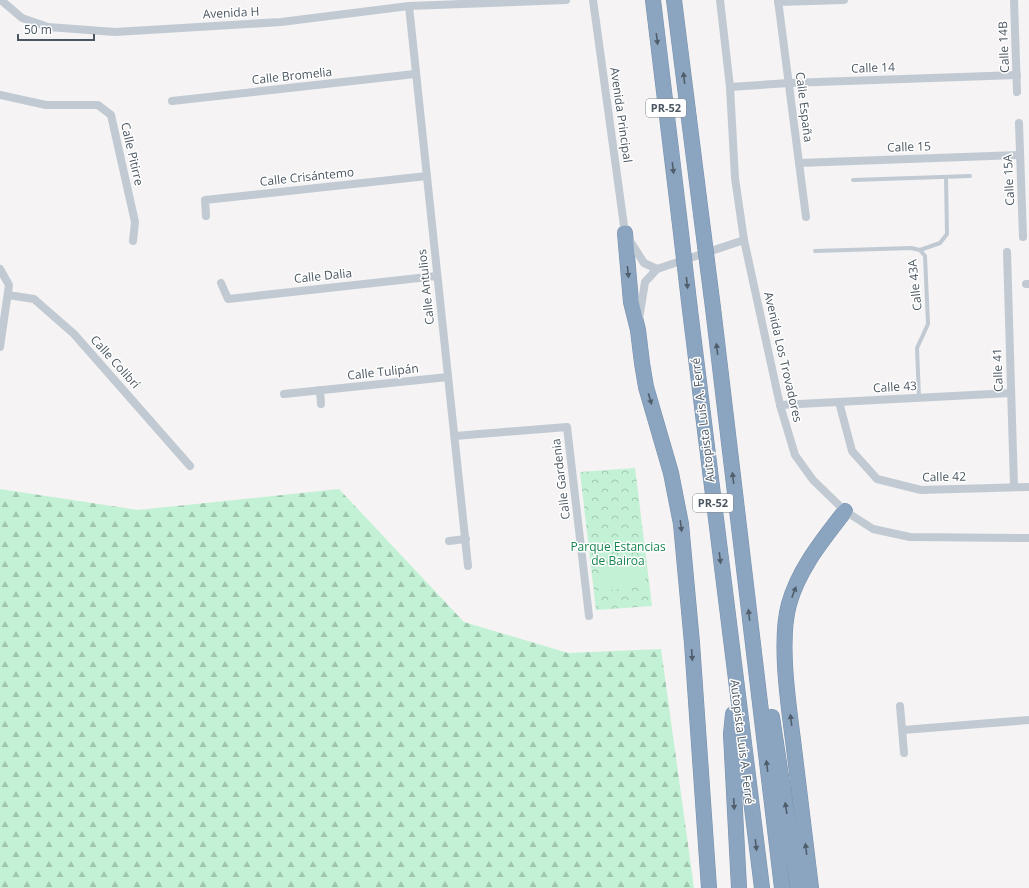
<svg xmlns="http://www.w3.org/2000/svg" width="1029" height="888" font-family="'Open Sans',sans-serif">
  <defs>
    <pattern id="forest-firs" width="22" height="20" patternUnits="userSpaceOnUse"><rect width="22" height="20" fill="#c3f1d5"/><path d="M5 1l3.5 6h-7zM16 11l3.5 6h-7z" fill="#a0c6b0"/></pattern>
    <pattern id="park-crowns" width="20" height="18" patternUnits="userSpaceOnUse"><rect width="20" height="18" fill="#c3f1d5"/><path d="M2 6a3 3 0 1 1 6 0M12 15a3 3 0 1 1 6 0" fill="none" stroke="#a0c6b0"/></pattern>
  </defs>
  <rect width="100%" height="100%" fill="#f5f3f3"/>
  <!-- forest -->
  <path fill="url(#forest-firs)" d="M0 489 138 510 339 489 464 622 568 653 661 649 694 888H0Z"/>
  <!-- park -->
  <path fill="url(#park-crowns)" d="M635 468 652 606 596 610 580 472Z"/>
  <!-- garden -->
  <path fill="#c3f1d5" d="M643 561 646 586 602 591 600 566Z"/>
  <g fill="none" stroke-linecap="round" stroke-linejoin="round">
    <!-- highway casing -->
    <g stroke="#7690ad" stroke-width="16">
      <g id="highway">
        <path d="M653 0 679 216"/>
        <path d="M674 0 701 214"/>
        <path d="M625 233 631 302 638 330 642 363 646 387 671 473 681 524 692 643 709 888"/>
        <path d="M713 308 782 888"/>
        <path d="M690 310 762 888"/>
        <path d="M733 714 731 734 739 888"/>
        <path d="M772 717 798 888"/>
        <path d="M811 888C805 839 799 789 793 740 788 702 779 640 789 604 799 568 823 540 845 511"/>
      </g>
    </g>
    <!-- lane -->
    <g stroke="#c1cad2" stroke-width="4">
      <path d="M853 180 970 176"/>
      <path d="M920 250 940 243 947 234 946 177"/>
      <path d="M815 251 911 248 920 250 925 256 928 324 917 348 919 397"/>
    </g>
    <!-- street -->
    <g stroke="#c1cad2" stroke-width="8">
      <path d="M1 0 22 18 48 27 115 32 281 22 409 6 566 0"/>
      <path d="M593 0 625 233 644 263 657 269"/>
      <path d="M720 0 730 87 735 178 744 240 780 405 795 455 813 480 845 511 873 529 910 537 1029 538"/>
      <path d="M778 0 806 217"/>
      <path d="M1014 0 1017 92"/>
      <path d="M778 2 844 0"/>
      <path d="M409 6 468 566"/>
      <path d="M730 87 789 83 1017 75"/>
      <path d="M0 95 46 105H98L111 115 135 222 133 241"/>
      <path d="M172 101 415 74"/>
      <path d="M1019 123 1023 237"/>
      <path d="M799 163 1020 155"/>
      <path d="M206 216 205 200 427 176"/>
      <path d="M1007 252 1014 487"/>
      <path d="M0 269 9 285 0 347"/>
      <path d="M221 283 228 299 437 276"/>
      <path d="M1026 284H1029"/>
      <path d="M8 295 34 299 74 334 190 466"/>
      <path d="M639 319 645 282 657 269 744 240"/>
      <path d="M320 390 321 404"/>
      <path d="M284 394 448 377"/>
      <path d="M839 402 852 451 877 479 921 490 1029 487"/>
      <path d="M780 405 1011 393"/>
      <path d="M455 436 567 427 589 616"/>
      <path d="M449 541 466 539"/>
      <path d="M900 706 904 753"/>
      <path d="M903 730 1029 720"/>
    </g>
    <!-- highway -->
    <use href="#highway" stroke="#8ba5c1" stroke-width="15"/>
    <!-- highway-bridge casing -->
    <g stroke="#7690ad" stroke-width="16" stroke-linecap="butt">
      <g id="highway-bridge">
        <path d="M701 214 713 308"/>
        <path d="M679 216 690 310"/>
      </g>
    </g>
    <!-- highway-bridge -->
    <use href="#highway-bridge" stroke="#8ba5c1" stroke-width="15"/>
  </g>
  <!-- one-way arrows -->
  <defs><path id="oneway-solid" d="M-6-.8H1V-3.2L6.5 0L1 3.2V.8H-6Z"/></defs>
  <g fill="#505e6b">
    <use href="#oneway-solid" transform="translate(657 39) rotate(83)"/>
    <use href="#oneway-solid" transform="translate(684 78) rotate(-97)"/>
    <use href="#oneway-solid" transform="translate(673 168) rotate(83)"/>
    <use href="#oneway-solid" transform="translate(628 272) rotate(84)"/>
    <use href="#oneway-solid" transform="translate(687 283) rotate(84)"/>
    <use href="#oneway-solid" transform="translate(717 349) rotate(-97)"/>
    <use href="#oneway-solid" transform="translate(650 399) rotate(74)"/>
    <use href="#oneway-solid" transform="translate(733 478) rotate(-97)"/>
    <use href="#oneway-solid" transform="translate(681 526) rotate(83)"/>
    <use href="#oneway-solid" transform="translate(720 558) rotate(83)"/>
    <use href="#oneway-solid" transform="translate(794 592) rotate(-69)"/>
    <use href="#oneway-solid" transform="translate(749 615) rotate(-97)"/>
    <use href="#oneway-solid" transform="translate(692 655) rotate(86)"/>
    <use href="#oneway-solid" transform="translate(791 720) rotate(-97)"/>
    <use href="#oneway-solid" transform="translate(767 766) rotate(-97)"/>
    <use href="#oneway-solid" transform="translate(734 804) rotate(87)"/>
    <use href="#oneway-solid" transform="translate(786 808) rotate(-99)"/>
    <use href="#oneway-solid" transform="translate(756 845) rotate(83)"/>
    <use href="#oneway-solid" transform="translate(806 849) rotate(-97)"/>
  </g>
  <g text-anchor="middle" stroke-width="3" stroke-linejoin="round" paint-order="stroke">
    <!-- shield labels -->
    <g fill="#fff" stroke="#808990" stroke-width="1">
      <rect x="646" y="99" width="40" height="18" rx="3"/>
      <rect x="693" y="494" width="40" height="18" rx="3"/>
    </g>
    <g font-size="11" font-weight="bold" fill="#4a5661">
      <text x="666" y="112">PR-52</text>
      <text x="713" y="507">PR-52</text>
    </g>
    <!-- street labels -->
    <g font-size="12" fill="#4a5661" stroke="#fff">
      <text transform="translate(231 13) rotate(-3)" y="4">Avenida H</text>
      <text transform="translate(1004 47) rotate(-92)" y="4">Calle 14B</text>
      <text transform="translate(873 68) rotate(-2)" y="4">Calle 14</text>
      <text transform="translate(292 76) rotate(-6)" y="4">Calle Bromelia</text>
      <text transform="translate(804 107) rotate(83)" y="4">Calle España</text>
      <text transform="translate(621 115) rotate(82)" y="4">Avenida Principal</text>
      <text transform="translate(909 147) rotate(-2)" y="4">Calle 15</text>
      <text transform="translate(132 154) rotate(77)" y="4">Calle Pitirre</text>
      <text transform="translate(307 177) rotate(-6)" y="4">Calle Crisántemo</text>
      <text transform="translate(1009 180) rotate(-93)" y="4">Calle 15A</text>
      <text transform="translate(323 276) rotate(-6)" y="4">Calle Dalia</text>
      <text transform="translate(915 285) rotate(-96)" y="4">Calle 43A</text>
      <text transform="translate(426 287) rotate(-96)" y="4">Calle Antulios</text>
      <text transform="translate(783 357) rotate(77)" y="4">Avenida Los Trovadores</text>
      <text transform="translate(115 362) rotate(48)" y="4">Calle Colibrí</text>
      <text transform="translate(998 370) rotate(-92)" y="4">Calle 41</text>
      <text transform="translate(383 372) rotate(-6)" y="4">Calle Tulipán</text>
      <text transform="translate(895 387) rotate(-3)" y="4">Calle 43</text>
      <text transform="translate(703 420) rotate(-97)" y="4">Autopista Luis A. Ferré</text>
      <text transform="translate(944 477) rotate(-1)" y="4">Calle 42</text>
      <text transform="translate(561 479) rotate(-97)" y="4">Calle Gardenia</text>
      <text transform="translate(742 742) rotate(83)" y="4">Autopista Luis A. Ferré</text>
    </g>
    <!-- park labels -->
    <g font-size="12" fill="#17864f" stroke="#fff">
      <text x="618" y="551">Parque Estancias<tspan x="618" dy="14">de Bairoa</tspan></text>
    </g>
  </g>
  <!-- scale -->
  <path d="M18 34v6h76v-6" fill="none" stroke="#4a5661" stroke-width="2"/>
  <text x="24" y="34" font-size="12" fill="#4a5661" stroke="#ffffff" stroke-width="3" paint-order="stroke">50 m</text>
</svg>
